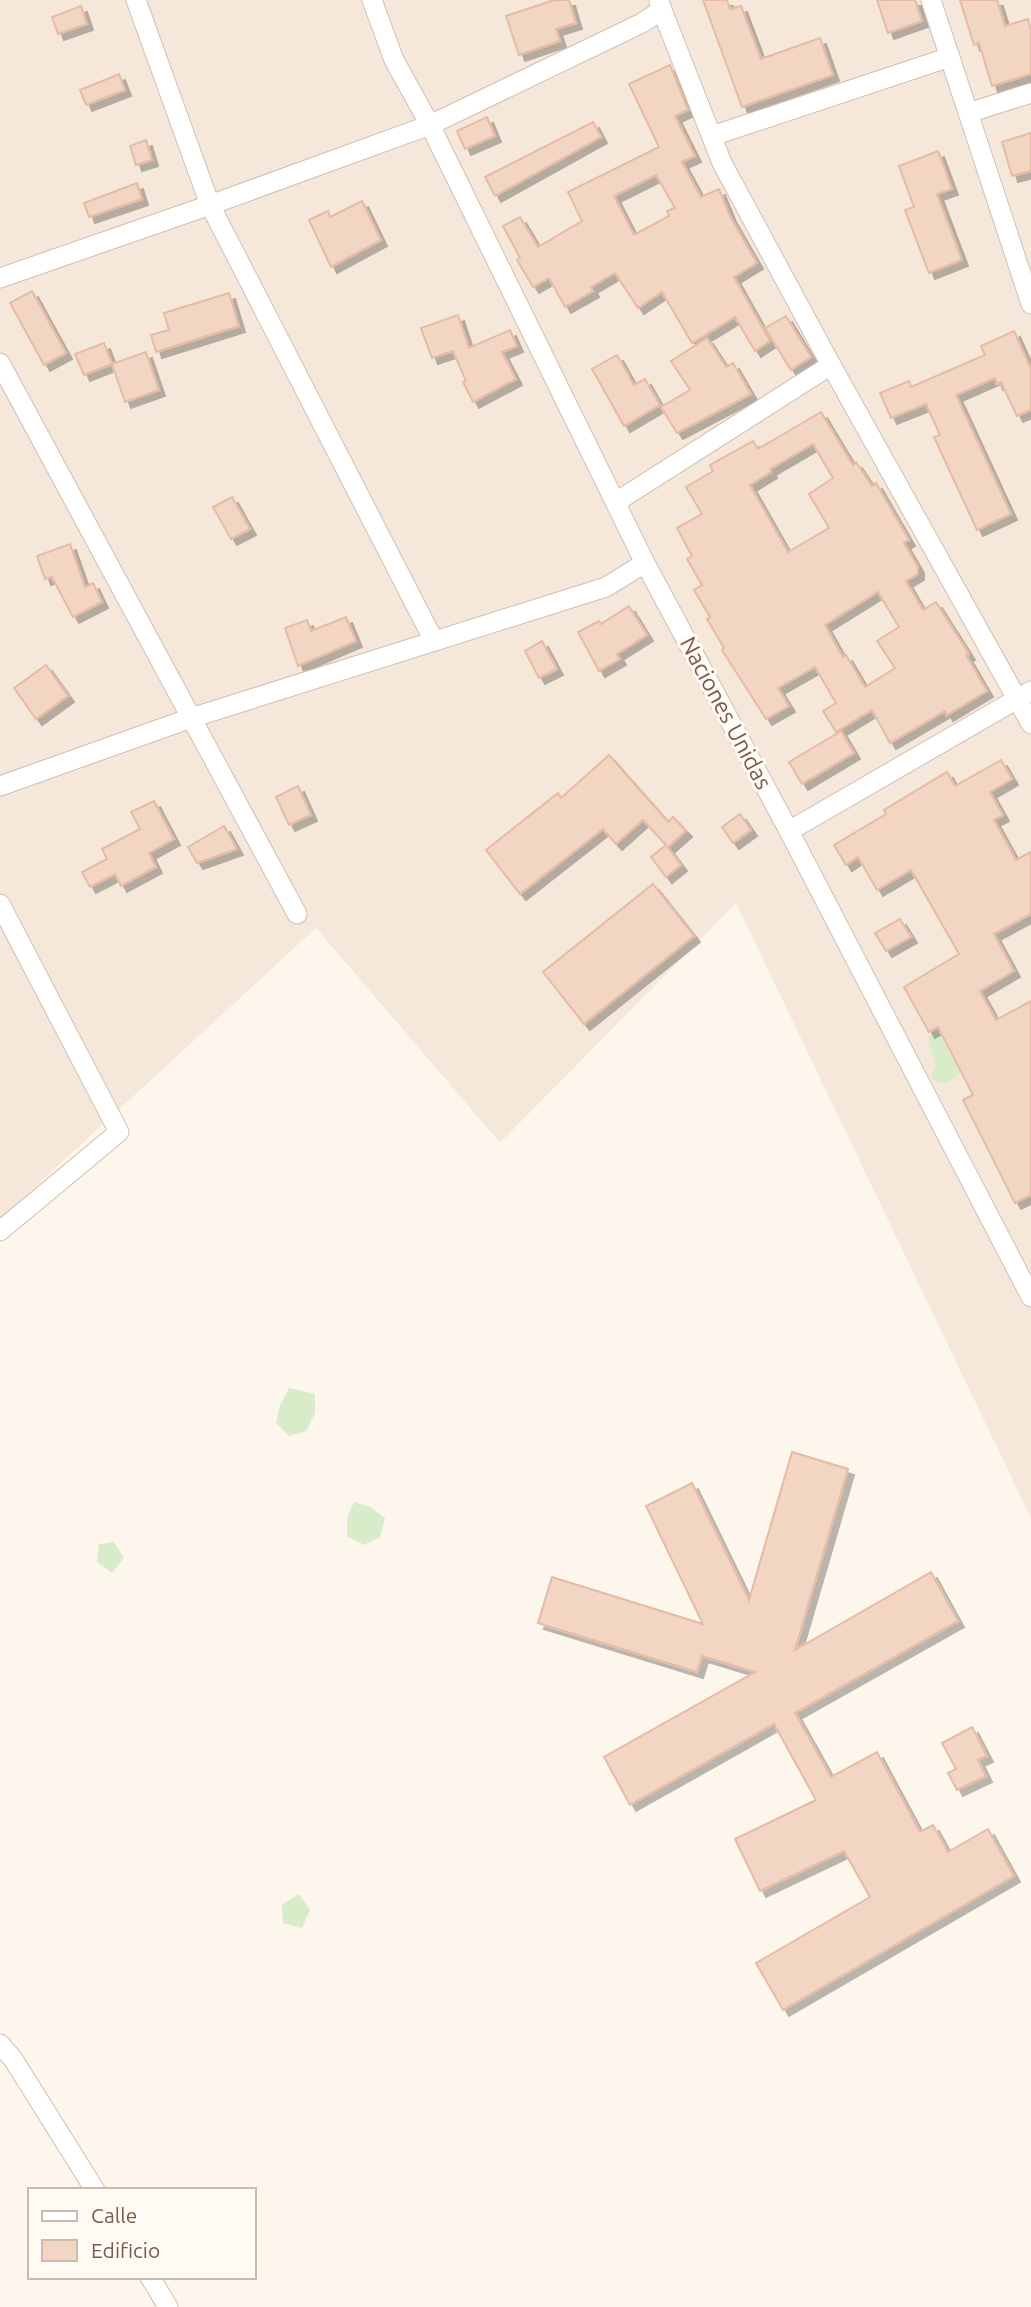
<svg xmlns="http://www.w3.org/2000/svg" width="1031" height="2307" font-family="Ubuntu,sans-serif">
  <defs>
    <filter id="shadow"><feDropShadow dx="6" dy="6" stdDeviation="0" flood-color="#0004"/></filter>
  </defs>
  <rect width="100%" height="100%" fill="#fdf6ec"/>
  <!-- residential -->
  <path fill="#f5e8da" d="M0 0H1031V1518L736 903 500 1143 316 928 0 1219Z"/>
  <!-- green -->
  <g fill="#d8ecc9">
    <path d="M934 1031 950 1040 949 1054 960 1064V1072C951 1082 943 1087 931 1078L936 1066 928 1038Z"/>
    <path d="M289 1388 315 1394V1413L306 1431 289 1436 276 1423 280 1405Z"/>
    <path d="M354 1502 370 1507 385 1518 380 1537 364 1545 347 1536V1519Z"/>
    <path d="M114 1542 124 1558 112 1573 97 1562 99 1544Z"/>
    <path d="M299 1894 310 1910 302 1928 283 1923 282 1905Z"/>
  </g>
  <!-- building -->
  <g fill="#f3d5c3" stroke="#e6bba3" stroke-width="2" fill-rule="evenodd" filter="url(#shadow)">
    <path d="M554 0H569L576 23 556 29 560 41 519 55 506 16Z"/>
    <path d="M703 0H727L730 9 741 6 761 59 820 38 833 75 742 107Z"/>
    <path d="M877 0H915L922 21 888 33Z"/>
    <path d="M960 0H997L1005 26 1028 19 1031 30V74L992 86 979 43 974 45Z"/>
    <path d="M81 6 87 24 58 34 52 17Z"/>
    <path d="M670 65 688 110 675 116 695 156 682 162 701 197 719 189 730 216 757 263 734 277 770 341 755 351 735 317 692 343 662 292 638 308 615 273 591 287 593 291 565 307 549 278 533 287 517 260 520 258 503 226 520 217 538 247 582 221 568 192 659 147 629 84ZM656 175 675 208 667 211 669 216 634 235 614 196Z"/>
    <path d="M119 74 125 90 86 105 80 90Z"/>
    <path d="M487 117 495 136 465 149 457 131Z"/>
    <path d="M593 122 601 137 495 196 485 177Z"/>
    <path d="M1031 133V171L1012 176 1002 142Z"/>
    <path d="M146 140 152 160 136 165 130 146Z"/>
    <path d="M938 151 952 189 937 194 962 260 929 273 905 210 914 207 899 166Z"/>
    <path d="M137 183 142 199 89 217 84 203Z"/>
    <path d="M362 201 381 240 331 267 309 220 328 211 330 217Z"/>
    <path d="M32 291 66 353 44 365 10 303Z"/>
    <path d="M229 293 239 326 156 352 151 335 169 330 164 313Z"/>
    <path d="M458 315 469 348 510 330 517 346 502 352 516 379 473 402 463 382 466 381 453 351 432 358 421 328Z"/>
    <path d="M786 316 811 357 791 370 765 328Z"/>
    <path d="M1014 331 1031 369V410L1017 416 1001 382 997 384 995 378 956 395 1011 514 977 530 934 437 940 435 926 404 891 418 880 393 909 381 911 387 985 355 981 346Z"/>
    <path d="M707 338 726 367 733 363 751 394 677 433 661 407 690 390 671 361Z"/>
    <path d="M104 343 112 364 84 375 75 354Z"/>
    <path d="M146 352 159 390 125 402 112 364Z"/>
    <path d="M617 355 634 385 645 379 660 405 624 426 592 369Z"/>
    <path d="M821 412 853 465 856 462 872 486 876 483 909 540 904 543 918 567V574L906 581 923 610 936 602 969 654 966 655 987 691 947 715 945 711 890 743 872 710 836 732 823 711 836 703 815 667 778 688 789 706 766 719 722 650 724 648 707 619 710 617 694 590 702 585 687 559 692 556 677 528 702 514 686 487 713 471 710 465 753 441 758 449ZM813 444 833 478 809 494 829 528 788 552 750 485 771 472 770 469ZM878 592 899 627 877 641 895 668 865 687 846 655 843 657 825 625Z"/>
    <path d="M232 497 250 529 231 539 213 507Z"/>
    <path d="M70 544 85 587 93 583 102 602 73 617 52 577 45 579 37 556Z"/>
    <path d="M629 606 647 635 617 654 620 659 599 671 578 632 599 621 601 624Z"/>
    <path d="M346 617 356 641 298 666 285 628 307 620 311 631Z"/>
    <path d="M542 641 557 669 539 678 525 651Z"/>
    <path d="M46 665 68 696 36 719 14 688Z"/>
    <path d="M841 731 854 753 802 784 789 762Z"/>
    <path d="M609 755 668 822 673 817 686 831 668 847 667 846 681 865 666 877 651 857 666 845 643 820 616 844 603 829 520 894 486 850 558 793 561 798Z"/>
    <path d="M1001 760 1012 779 990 792 1003 815 994 820 1016 860 1031 852V914L994 934 1014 971 980 991 996 1020 1031 1001V1195L1015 1203 963 1100 973 1095 938 1027 929 1032 904 987 959 954 911 870 877 890 858 857 846 865 834 845 886 814 884 810 947 772 955 786Z"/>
    <path d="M298 786 311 815 289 825 276 797Z"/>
    <path d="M154 801 174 839 149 853 156 867 121 886 115 874 90 887 82 872 107 859 102 849 140 829 131 812Z"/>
    <path d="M740 814 751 830 733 843 722 827Z"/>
    <path d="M224 826 237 849 197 863 188 847Z"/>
    <path d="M653 884 694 936 584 1024 543 972Z"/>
    <path d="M900 919 911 937 886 951 875 933Z"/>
    <path d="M792 1452 848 1469 795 1650 931 1572 958 1621 795 1713 831 1777 877 1752 920 1832 933 1825 948 1852 988 1829 1014 1876 783 2010 756 1963 870 1897 844 1851 760 1891 735 1839 816 1800 774 1724 630 1805 604 1757 755 1672 702 1656 697 1672 538 1623 552 1577 703 1624 646 1506 692 1483 749 1600Z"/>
    <path d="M972 1727 987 1756 978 1760 986 1776 957 1790 948 1773 956 1769 942 1743Z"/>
  </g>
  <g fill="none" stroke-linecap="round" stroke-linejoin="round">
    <!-- minor casing -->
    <g stroke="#d1beb0" stroke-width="21">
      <g id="minor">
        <path d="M136 0 210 205 434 641"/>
        <path d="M372 0 394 60 430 125 645 563 789 831 1031 1297"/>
        <path d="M931 0 1031 304"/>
        <path d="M662 10 722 163 831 365 1031 724"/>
        <path d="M968 113 1031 93"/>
        <path d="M712 136 950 57"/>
        <path d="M0 278 210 205 430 125 642 23 662 10 659 1"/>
        <path d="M0 363 297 914"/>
        <path d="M616 502 831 365"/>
        <path d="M0 786 191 718 606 587 645 563"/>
        <path d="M789 831 1031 691"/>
        <path d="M0 904 119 1132 0 1231"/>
        <path d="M0 2044 13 2059 95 2190"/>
        <path d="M150 2277 168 2307"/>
      </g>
    </g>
    <!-- minor -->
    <use href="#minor" stroke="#fff" stroke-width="19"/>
  </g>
  <g text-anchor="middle" stroke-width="6" stroke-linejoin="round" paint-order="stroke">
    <!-- street labels -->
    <g font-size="23" fill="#7a5c4d" stroke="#fffaf3">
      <text transform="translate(726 713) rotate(62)" y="8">Naciones Unidas</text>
    </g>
  </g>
  <!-- legend -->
  <rect x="28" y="2188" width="228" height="91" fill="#fffaf3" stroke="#cabbb1" stroke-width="2"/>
  <rect x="42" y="2211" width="35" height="10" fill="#ffffff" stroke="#cabbb1" stroke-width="2"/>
  <text x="91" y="2223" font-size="21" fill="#7a5c4d">Calle</text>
  <rect x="42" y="2240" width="35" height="21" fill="#f3d5c3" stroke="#cabbb1" stroke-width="2"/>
  <text x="91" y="2258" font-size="21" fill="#7a5c4d">Edificio</text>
</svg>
